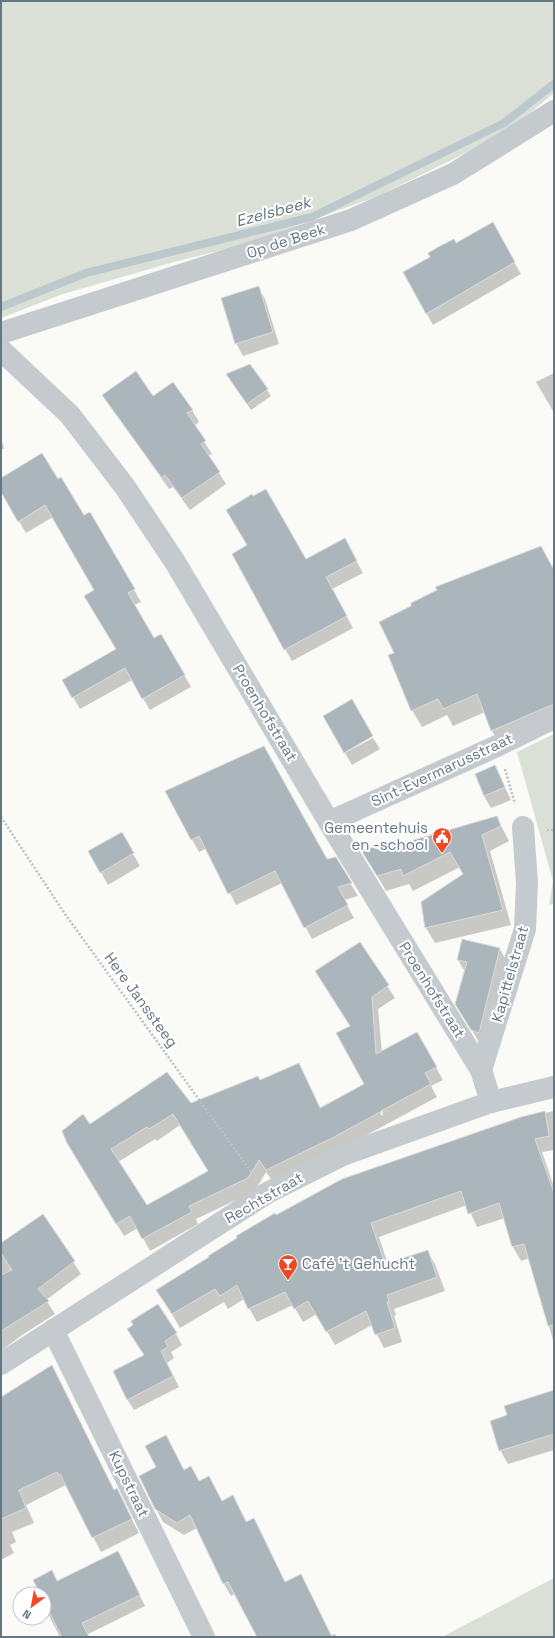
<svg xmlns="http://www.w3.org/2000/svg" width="555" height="1638" font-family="'Space Grotesk',sans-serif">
  <rect width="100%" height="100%" fill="#fafaf7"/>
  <!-- green -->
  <g fill="#dae0d6">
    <path d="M1 1H554V93L531 112 476 148 378 196 243 245 174 262 63 294 1 318Z"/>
    <path d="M554 734V903L549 905 553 881 517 752Z"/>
    <path d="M554 1578V1637H442Z"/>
  </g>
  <!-- shadow -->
  <g fill="#0003" fill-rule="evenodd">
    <path d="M492 224 521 274 433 325 427 314 455 244Z"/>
    <path d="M258 287 265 299 279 344 243 356 236 343Z"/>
    <path d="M554 373V410L553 411 536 382Z"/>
    <path d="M231 380 267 390 271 396 251 410Z"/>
    <path d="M103 396 153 397 192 410 199 422 194 426 212 454 208 456 226 484 190 510 173 487 169 489Z"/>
    <path d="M1 437 4 449H1Z"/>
    <path d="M1 479 57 480 84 517 90 513 141 602 134 605 154 639 161 635 191 687 150 710 132 680 80 709 63 680 117 650 95 590 53 517 26 533 1 491Z"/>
    <path d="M351 551 363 573 332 589 353 628 292 661 285 649 305 560Z"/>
    <path d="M554 564V725L502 748 492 731 485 712 453 726 447 715 422 727 412 710Z"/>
    <path d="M373 738 380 749 352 765 345 753Z"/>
    <path d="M495 767 511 800 491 808 484 796Z"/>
    <path d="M166 792 327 860 335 858 358 896 344 900 354 918 312 939 282 883 236 905 207 848 199 852Z"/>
    <path d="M497 818 509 841 490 851 511 925 435 943 426 928 464 874 460 867 413 891 409 884 386 891 371 865 379 851Z"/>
    <path d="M121 833 140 866 108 885 89 851Z"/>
    <path d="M463 940 500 949 507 962 479 1042 464 1017 465 972 458 960Z"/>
    <path d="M360 943 395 998 378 1009 382 1053 417 1033 443 1080 431 1086 437 1097 341 1149 273 1182 266 1172 255 1191 196 1219 198 1224 150 1251 138 1228 124 1236 75 1156 89 1126 191 1104 260 1081 305 1076 321 1109 366 1084 351 1027ZM380 1106H382L383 1116 380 1114ZM180 1125 209 1171 146 1206 118 1162 155 1139 157 1141Z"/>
    <path d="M554 1111V1150L542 1152 554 1187V1344L530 1258 521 1261 513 1247 505 1218 477 1227 467 1205 379 1237 388 1265 427 1251 435 1264 445 1291 394 1309 396 1315 394 1316 402 1342 384 1348 372 1325 335 1345 317 1314 303 1322 293 1305 257 1322 244 1299 228 1309 224 1302 180 1328 166 1304 276 1216 521 1118Z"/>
    <path d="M43 1216 81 1274 46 1300 55 1314 22 1335 1 1351V1244Z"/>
    <path d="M134 1325 176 1334 182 1345 171 1352 174 1358 167 1363 179 1387 134 1410 127 1399 145 1356Z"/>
    <path d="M554 1392V1450L508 1464 500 1450 508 1415Z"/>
    <path d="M1 1398 114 1490 116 1489 139 1533 101 1552 66 1485 26 1505 34 1523 12 1532 16 1542 10 1545 14 1553 1 1560Z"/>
    <path d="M184 1471 222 1502 233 1496 247 1522 285 1583 307 1587 331 1635 335 1634 337 1637H257L235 1594 231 1596 224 1584 197 1528 184 1535 163 1522 156 1509Z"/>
    <path d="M118 1552 145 1606 88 1634 89 1637H60L47 1612 50 1611 44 1600V1594H41L57 1582Z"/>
  </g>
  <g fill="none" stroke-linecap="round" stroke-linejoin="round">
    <!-- stream -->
    <path stroke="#bbc9cc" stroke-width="8" d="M1 307 86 273 312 217 504 123 554 84"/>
  </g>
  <!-- building -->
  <g fill="#abb5bc" stroke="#dcdcda" fill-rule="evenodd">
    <path d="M493 222 515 262 426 314 403 272 430 257 428 253 440 246 454 239 456 243Z"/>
    <path d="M259 286 273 332 235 344 221 298Z"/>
    <path d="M250 364 268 389 247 404 226 374Z"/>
    <path d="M136 371 153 396 173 382 193 410 187 413 206 441 201 444 220 472 182 498 165 475 162 478 102 395Z"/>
    <path d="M42 453 58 479 61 477 84 515 90 512 135 589 128 593 154 638 161 634 185 675 142 699 125 668 72 698 62 680 116 649 84 596 94 590 45 505 18 522 1 492V478Z"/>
    <path d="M266 489 306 559 345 538 357 561 326 577 347 616 284 650 232 554 247 545 226 510 252 494 253 496Z"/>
    <path d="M541 546 554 570V704L491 731 477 694 443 709 438 699 411 711 388 655 394 653 379 622 411 606V603L437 590 435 587Z"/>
    <path d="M352 699 373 736 344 753 323 716Z"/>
    <path d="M264 746 327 859 336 857 352 883 338 887 348 905 304 928 275 871 228 894 199 836 191 840 165 791Z"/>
    <path d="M495 765 505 787 484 796 475 774Z"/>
    <path d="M497 816 501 826 482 835 503 910 425 928 421 902 463 874 450 852 403 876 401 869 377 876 361 850 373 847 379 850Z"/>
    <path d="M122 832 134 853 100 873 88 851Z"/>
    <path d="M462 939 500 948 479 1033 471 1030 455 1004 467 962 457 960Z"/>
    <path d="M360 942 389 985 372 997 376 1054 417 1032 437 1067 425 1073 431 1084 381 1111V1114L380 1112 334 1137 266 1170 259 1160 248 1178 189 1206 192 1212 142 1239 130 1216 116 1224 67 1143 62 1131 83 1114 90 1124 167 1072 191 1103 258 1076 260 1080 299 1063 320 1108 364 1084 336 1033 350 1026 315 971ZM173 1114 208 1171 147 1205 111 1149 147 1127 149 1129Z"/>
    <path d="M545 1111 549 1136 535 1139 554 1193V1325L548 1326 524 1244 512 1247 499 1203 468 1214 461 1191 371 1223 385 1264 428 1250 437 1277 387 1295 389 1302H387L395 1328 375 1335 366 1311 326 1332 308 1301 294 1309 285 1292 248 1309 237 1285 220 1296 215 1289 172 1314 156 1290 209 1257 208 1256 237 1238 236 1236 275 1213 276 1215 342 1179 521 1117Z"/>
    <path d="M43 1214 75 1261 38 1289 49 1301 1 1331V1275L12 1270 1 1253V1243Z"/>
    <path d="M158 1304 177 1333 165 1341 168 1347 161 1351 173 1376 127 1400 113 1371 144 1355 127 1329 133 1325 131 1321Z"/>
    <path d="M52 1365 114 1490 117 1488 132 1519 92 1538 60 1474 59 1475 57 1472 19 1490 26 1508 1 1519V1397Z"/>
    <path d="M554 1390V1434L499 1451 490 1421 507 1415 504 1406Z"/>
    <path d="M166 1435 184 1470 191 1466 199 1481 209 1476 222 1501 233 1495 246 1522 254 1518 285 1582 301 1574 332 1637H257L228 1582 223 1584 190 1515 177 1523 155 1509 139 1476 156 1467 145 1446Z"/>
    <path d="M118 1551 140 1595 82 1623 89 1637H62L44 1602V1594H40L33 1580 52 1570 57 1581Z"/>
  </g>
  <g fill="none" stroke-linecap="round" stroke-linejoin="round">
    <!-- path -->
    <g stroke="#bdc1c4" stroke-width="2.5" stroke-dasharray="2 2" stroke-linecap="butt">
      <path d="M505 769 515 804"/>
      <path d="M1 817 65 914 252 1173"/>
      <path d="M547 830H554"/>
    </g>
    <!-- minor -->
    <g stroke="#c5cace" stroke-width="22">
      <path d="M1 333 351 220 453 174 554 111"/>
      <path d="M1 350 70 415 125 487 175 562 329 822 481 1070 491 1102"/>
      <path d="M329 822 497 746 554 718"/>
      <path d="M481 1070 525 929 527 883 523 827"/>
      <path d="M53 1330 204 1637"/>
    </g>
    <!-- tertiary -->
    <path stroke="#c5cace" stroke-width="22" d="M1 1364 267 1193 343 1155 491 1102 554 1087"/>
  </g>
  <!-- icons -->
  <defs>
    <g id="civic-pin" transform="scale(1)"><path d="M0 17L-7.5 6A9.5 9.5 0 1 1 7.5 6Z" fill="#f04822" stroke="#fff"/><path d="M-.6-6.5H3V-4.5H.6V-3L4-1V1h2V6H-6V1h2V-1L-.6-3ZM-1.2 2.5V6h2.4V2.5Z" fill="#fff"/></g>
    <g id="bar-pin" transform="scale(1)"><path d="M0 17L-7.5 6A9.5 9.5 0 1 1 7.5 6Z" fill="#f04822" stroke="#fff"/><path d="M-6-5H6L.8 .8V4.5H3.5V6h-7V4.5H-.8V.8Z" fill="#fff"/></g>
  </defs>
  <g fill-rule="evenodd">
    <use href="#civic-pin" x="442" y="837"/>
    <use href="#bar-pin" x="288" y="1264"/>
  </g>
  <g text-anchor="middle" stroke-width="4" stroke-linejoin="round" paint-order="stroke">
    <!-- street labels -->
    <g font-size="15" fill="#637785" stroke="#fff">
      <text transform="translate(286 241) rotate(-18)" y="5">Op de Beek</text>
      <text transform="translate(265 713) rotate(59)" y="5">Proenhofstraat</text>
      <text transform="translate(442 770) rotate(-25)" y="5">Sint-Evermarusstraat</text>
      <text transform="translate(510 974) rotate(-74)" y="5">Kapittelstraat</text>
      <text transform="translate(432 990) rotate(58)" y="5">Proenhofstraat</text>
      <text transform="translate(141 1000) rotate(54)" y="5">Here Janssteeg</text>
      <text transform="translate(264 1198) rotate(-30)" y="5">Rechtstraat</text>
      <text transform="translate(129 1484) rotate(64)" y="5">Kupstraat</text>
    </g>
    <!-- poi labels -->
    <g font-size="15" fill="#637785" stroke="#fff" text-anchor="end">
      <text x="428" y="833">Gemeentehuis<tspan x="428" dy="17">en -school</tspan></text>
      <text x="302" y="1269" text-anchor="start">Café 't Gehucht</text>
    </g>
    <!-- water labels -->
    <g font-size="16" font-style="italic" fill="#5e777e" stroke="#fff">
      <text transform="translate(273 211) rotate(-15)" y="6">Ezelsbeek</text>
    </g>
  </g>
  <!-- border -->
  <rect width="555" height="1638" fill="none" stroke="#637785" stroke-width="4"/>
  <!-- north arrow -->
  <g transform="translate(32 1606) rotate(212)"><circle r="19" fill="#ffffff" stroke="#c1c9ce"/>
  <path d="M0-3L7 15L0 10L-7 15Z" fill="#f04822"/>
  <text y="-6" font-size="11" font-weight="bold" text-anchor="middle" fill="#637785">N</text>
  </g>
</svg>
